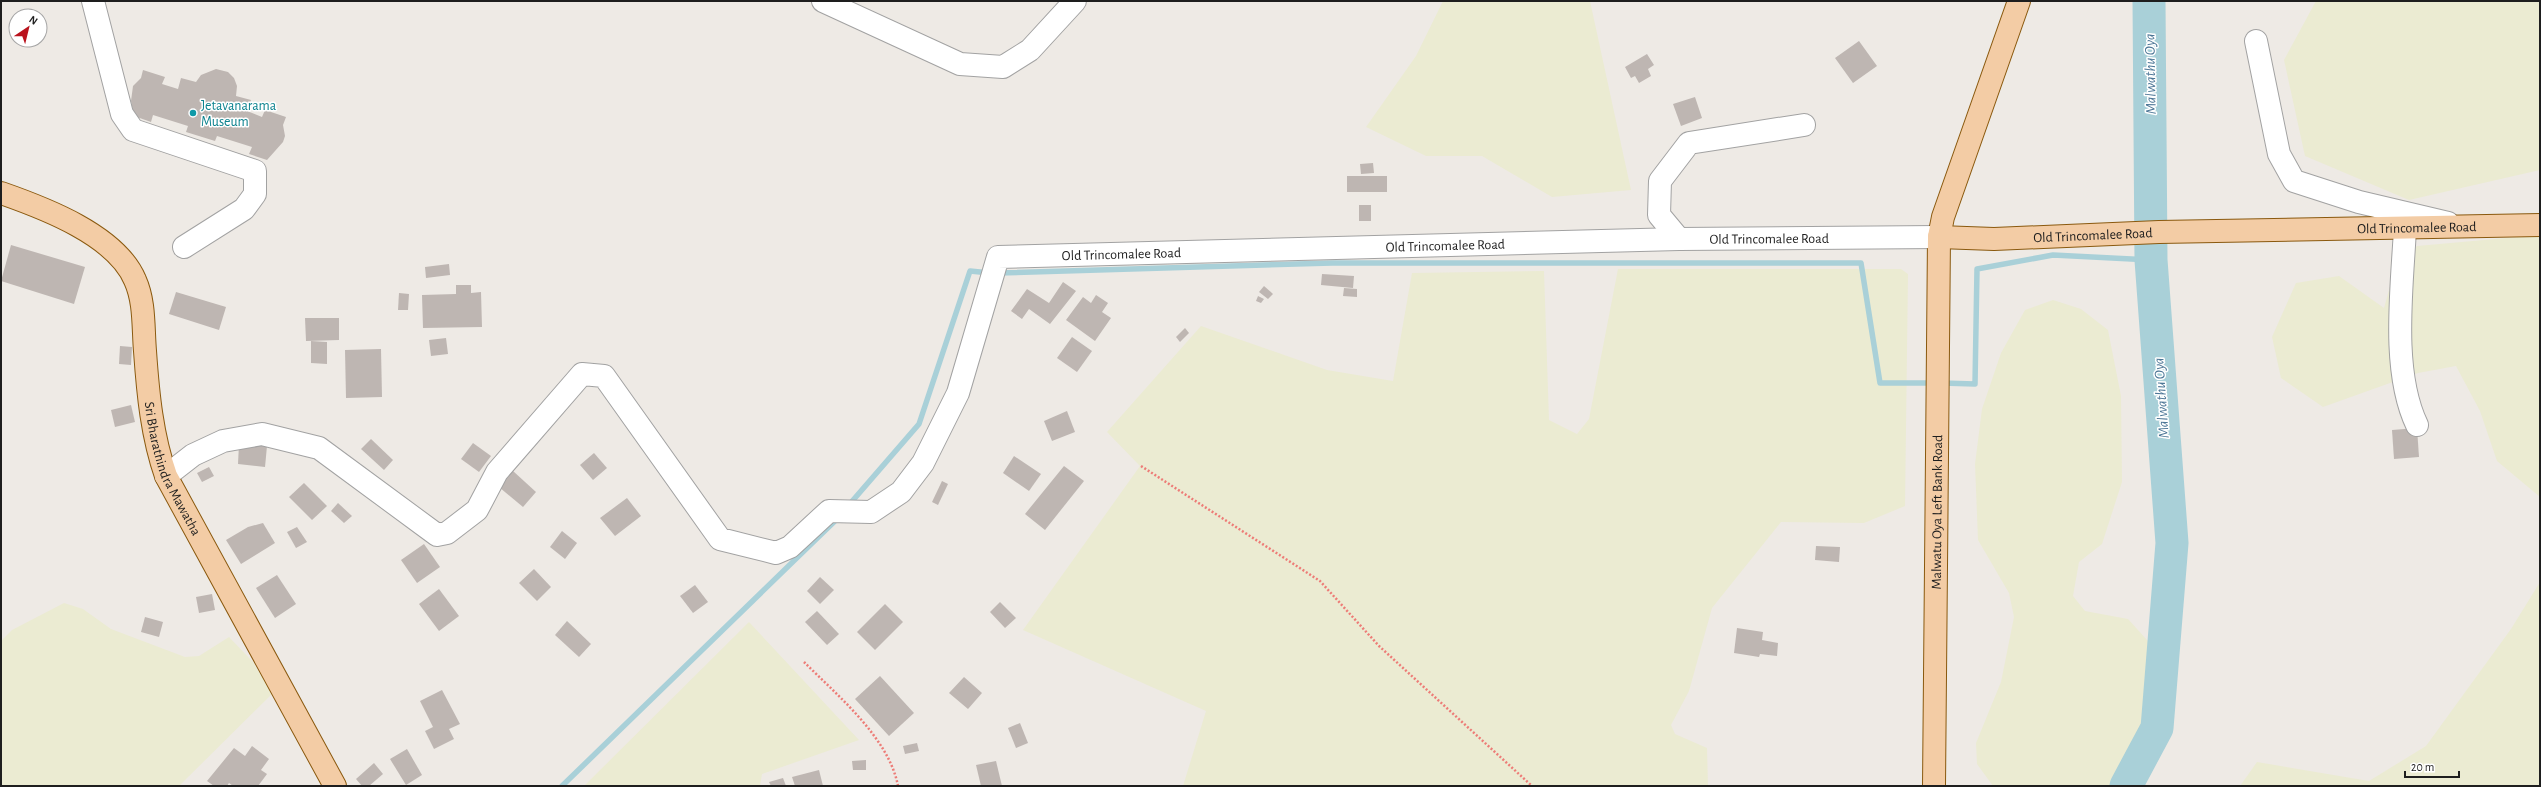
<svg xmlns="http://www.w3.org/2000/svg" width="2541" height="787" font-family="'Alegreya Sans',sans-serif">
  <rect width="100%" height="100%" fill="#eeeae5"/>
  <!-- farmland -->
  <g fill="#ebebd2">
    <path d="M1443 1H1590L1631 190 1552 197 1482 156H1426L1366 127 1416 56Z"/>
    <path d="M2316 1H2540V170L2409 200 2305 156 2284 60Z"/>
    <path d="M2540 235V497L2497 461 2480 411 2456 366 2418 373 2323 407 2281 378 2272 337 2296 283 2339 276 2384 308 2398 258 2417 246Z"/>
    <path d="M1618 269H1901L1908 274 1905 506 1864 523 1781 522 1712 608 1689 691 1671 725 1675 734 1707 748 1708 786H1183L1206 711 1023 630 1140 466 1107 432 1201 326 1327 370 1393 381 1412 273 1544 271 1549 420 1577 434 1589 419Z"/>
    <path d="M2053 300 2081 309 2108 330 2121 396 2122 482 2102 544 2079 562 2073 596 2085 611 2128 619 2157 651 2150 708 2118 780 2111 786H1993L1977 764 1976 743 2001 682 2014 617 2009 593 1978 540 1975 464 1982 409 2001 353 2025 310Z"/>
    <path d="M2540 582V786H2240L2257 762 2369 781 2426 746 2511 629Z"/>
    <path d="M64 603 83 609 111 629 185 657 199 656 229 637 253 662 272 694 179 786H1V641L12 630Z"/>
    <path d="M749 622 859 740 762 774 760 786H584Z"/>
  </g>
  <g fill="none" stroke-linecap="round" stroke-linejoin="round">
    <!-- stream -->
    <g stroke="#a9d0d8" stroke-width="5.5">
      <path d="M998 273 1332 263H1861L1880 383H1933"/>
      <path d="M1942 383 1975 384 1977 269 2053 255 2151 260"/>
      <path d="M848 506 919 424 970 271 990 273"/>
      <path d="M562 786 839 517"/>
    </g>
    <!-- river -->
    <path stroke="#a9d0d8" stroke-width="33" d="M2126 786 2157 728 2172 543 2151 260 2149 1"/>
  </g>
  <!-- building -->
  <g fill="#beb6b2">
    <path d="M1859 41 1877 66 1853 83 1835 58Z"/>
    <path d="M1647 54 1654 65 1648 69 1651 76 1639 83 1635 76 1631 78 1625 67Z"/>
    <path d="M216 69 228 72 234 78 237 86 236 96 251 100 247 111 262 117 265 110 286 117 283 125 285 136 283 142 267 160 249 154 252 147 217 136 215 141 186 132 188 126 153 115 151 122 134 116 131 101 133 86 141 78 143 70 165 77 162 84 178 89 181 78 196 82 201 75Z"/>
    <path d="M1695 97 1702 118 1681 126 1673 104Z"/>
    <path d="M1373 163 1374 173 1361 174 1360 164Z"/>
    <rect x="1347" y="176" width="40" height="16"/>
    <rect x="1359" y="205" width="12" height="16"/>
    <path d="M11 245 85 267 74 304 1 281Z"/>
    <path d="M449 264 450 275 426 278 425 267Z"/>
    <path d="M1322 274 1354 276 1353 288 1321 285Z"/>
    <path d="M1063 282 1076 291 1050 324 1029 309 1022 319 1011 311 1027 289 1049 303Z"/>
    <path d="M456 285H471V293L481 292 482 327 423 328 422 295 456 294Z"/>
    <path d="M1264 286 1273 294 1268 299 1259 292Z"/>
    <path d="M1344 288 1357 289V297L1343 296Z"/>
    <path d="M176 292 226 307 219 330 169 314Z"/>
    <path d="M399 293 409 294 408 310H398Z"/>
    <path d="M1096 295 1108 303 1102 312 1111 318 1095 341 1066 320 1083 297 1091 303Z"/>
    <path d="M1258 296 1264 299 1261 303 1256 301Z"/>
    <path d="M305 318H339V340L306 341Z"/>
    <path d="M1185 328 1189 333 1180 342 1176 337Z"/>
    <path d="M1072 337 1092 351 1077 372 1057 358Z"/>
    <path d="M446 338 448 354 431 356 429 340Z"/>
    <path d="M311 341 327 342V364L311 363Z"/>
    <path d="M120 346 132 347 131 365 119 364Z"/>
    <path d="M381 349 382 397 346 398 345 350Z"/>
    <path d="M131 405 135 422 115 427 111 410Z"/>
    <path d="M1067 411 1075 432 1052 441 1044 421Z"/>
    <path d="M2417 428 2419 457 2394 459 2392 430Z"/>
    <path d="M371 439 393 460 384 470 361 449Z"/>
    <path d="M473 443 491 456 479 472 461 459Z"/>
    <path d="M239 444 267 446 265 467 238 464Z"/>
    <path d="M594 453 607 468 593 480 580 465Z"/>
    <path d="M1014 456 1041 474 1029 491 1003 473Z"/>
    <path d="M1064 466 1084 481 1045 530 1025 514Z"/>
    <path d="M209 467 214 476 202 482 197 473Z"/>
    <path d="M513 471 536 492 523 507 499 487Z"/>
    <path d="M942 481 948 484 938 505 932 502Z"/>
    <path d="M304 483 327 506 312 520 289 497Z"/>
    <path d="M627 498 641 516 615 536 600 518Z"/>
    <path d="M338 503 352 516 344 523 331 511Z"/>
    <path d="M263 523 275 543 241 564 226 540 248 527Z"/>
    <path d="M297 527 307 542 296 548 287 532Z"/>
    <path d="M562 531 577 543 565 559 550 547Z"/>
    <path d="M424 544 440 567 417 583 401 560Z"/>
    <path d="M1816 546 1840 547 1839 562 1815 560Z"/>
    <path d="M534 569 551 587 537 601 519 583Z"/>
    <path d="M277 575 296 604 275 618 256 588Z"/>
    <path d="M820 577 834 590 820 604 807 591Z"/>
    <path d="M695 585 708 602 693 613 680 596Z"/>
    <path d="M439 589 459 616 439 631 419 604Z"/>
    <path d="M212 594 215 610 199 613 196 597Z"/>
    <path d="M1000 602 1016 618 1005 628 990 612Z"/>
    <path d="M885 604 903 622 875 650 857 632Z"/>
    <path d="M817 611 839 634 827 645 805 622Z"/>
    <path d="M145 617 163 622 159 637 141 632Z"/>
    <path d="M567 621 591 644 579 657 555 635Z"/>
    <path d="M1737 628 1763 632 1762 640 1778 643 1777 656 1760 654 1759 657 1734 653Z"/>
    <path d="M880 676 914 713 889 736 855 699Z"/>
    <path d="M964 677 982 693 968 709 949 693Z"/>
    <path d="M442 690 460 724 449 729 454 739 434 749 425 731 433 727 420 701Z"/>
    <path d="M1020 723 1028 743 1016 748 1008 728Z"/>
    <path d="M917 743 919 751 905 754 903 746Z"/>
    <path d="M252 746 269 759 261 770 267 774 258 786H233L229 783 227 786H214L207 781 234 748 245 756Z"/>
    <path d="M407 749 422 775 406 785 390 759Z"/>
    <path d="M866 760V770H853L852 761Z"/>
    <path d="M996 761 1002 786H981L976 765Z"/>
    <path d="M374 763 383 774 369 786H362L356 779Z"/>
    <path d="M819 770 823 786H795L792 777Z"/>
    <path d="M783 778 786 786H771L769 782Z"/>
  </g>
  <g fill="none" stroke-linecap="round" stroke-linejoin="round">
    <!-- minor casing -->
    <g stroke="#a2a2a2" stroke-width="24">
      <g id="minor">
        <path d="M93 1 122 114 133 130 255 171V194L244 209 184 247"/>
        <path d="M823 1 960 64 1003 67 1030 50 1075 1"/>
        <path d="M2256 41 2279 154 2294 181 2359 202 2448 223"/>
        <path d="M2405 229C2402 288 2391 371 2417 425"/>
        <path d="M1679 239 1659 215 1660 181 1689 143 1804 125"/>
        <path id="s1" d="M166 476 193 455 223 441 262 434 319 448 437 535 447 533 477 510 497 472 582 374 604 376 720 539 776 553 790 547 829 511 871 512 901 492 923 463 958 393 998 257 1679 239 1939 237"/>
      </g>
    </g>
    <!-- major casing -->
    <g stroke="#8a590e" stroke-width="24">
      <g id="major">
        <path id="s2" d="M1 193C44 208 116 235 135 280 145 302 143 328 145 351 148 394 152 436 166 476L335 786"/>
        <path id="s3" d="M1939 237 1994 239 2159 232 2540 225"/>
        <path id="s4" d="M1934 786 1939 237 1943 217 2019 1"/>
      </g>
    </g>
    <!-- path -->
    <g stroke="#ed7c77" stroke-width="2.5" stroke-dasharray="2 2" stroke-linecap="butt">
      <path d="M1141 466 1320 581 1379 646 1532 786"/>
      <path d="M804 662C838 696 889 738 898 786"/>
    </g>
    <!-- minor -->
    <use href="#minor" stroke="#fff" stroke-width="22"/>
    <!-- major -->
    <use href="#major" stroke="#f3cca5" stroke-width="22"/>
  </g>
  <!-- markers -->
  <circle fill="#0f9aa8" stroke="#fff" stroke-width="1.5" cx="193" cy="113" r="4"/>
  <g text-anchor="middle" stroke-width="3" stroke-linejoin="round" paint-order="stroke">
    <!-- culture labels -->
    <g font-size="14" fill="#0d838f" stroke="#fff" text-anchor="start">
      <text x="201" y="110">Jetavanarama<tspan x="201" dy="16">Museum</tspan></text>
    </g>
    <!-- street labels -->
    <g font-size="14" fill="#1e1e1e" stroke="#fff">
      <text dy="5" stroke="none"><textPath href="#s3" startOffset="478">Old Trincomalee Road</textPath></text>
      <text dy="5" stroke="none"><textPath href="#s3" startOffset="154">Old Trincomalee Road</textPath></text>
      <text dy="5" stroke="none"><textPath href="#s1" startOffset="1987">Old Trincomalee Road</textPath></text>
      <text dy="5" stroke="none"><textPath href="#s1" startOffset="1663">Old Trincomalee Road</textPath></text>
      <text dy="5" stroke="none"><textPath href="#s1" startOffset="1339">Old Trincomalee Road</textPath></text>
      <text dy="5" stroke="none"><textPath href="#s2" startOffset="358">Sri Bharathindra Mawatha</textPath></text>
      <text dy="5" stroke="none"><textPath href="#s4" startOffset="274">Malwatu Oya Left Bank Road</textPath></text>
    </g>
    <!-- water labels -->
    <g font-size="15" font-style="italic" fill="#4c7696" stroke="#fff">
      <text transform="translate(2150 74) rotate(-91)" y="5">Malwathu Oya</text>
      <text transform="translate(2161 398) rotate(-94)" y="5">Malwathu Oya</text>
    </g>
  </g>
  <!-- border -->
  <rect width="2541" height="787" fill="none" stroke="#1e1e1e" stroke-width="4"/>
  <!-- north arrow -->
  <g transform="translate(28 28) rotate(35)"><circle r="19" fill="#ffffff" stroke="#a5a5a5"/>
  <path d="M0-3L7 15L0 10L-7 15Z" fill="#ba131d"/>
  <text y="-6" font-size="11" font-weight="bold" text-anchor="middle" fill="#1e1e1e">N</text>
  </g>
  <!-- scale -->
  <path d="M2405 771v6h54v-6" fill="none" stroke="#1e1e1e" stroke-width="2"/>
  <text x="2411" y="771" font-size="12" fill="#1e1e1e" stroke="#ffffff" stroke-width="3" paint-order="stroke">20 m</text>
</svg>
